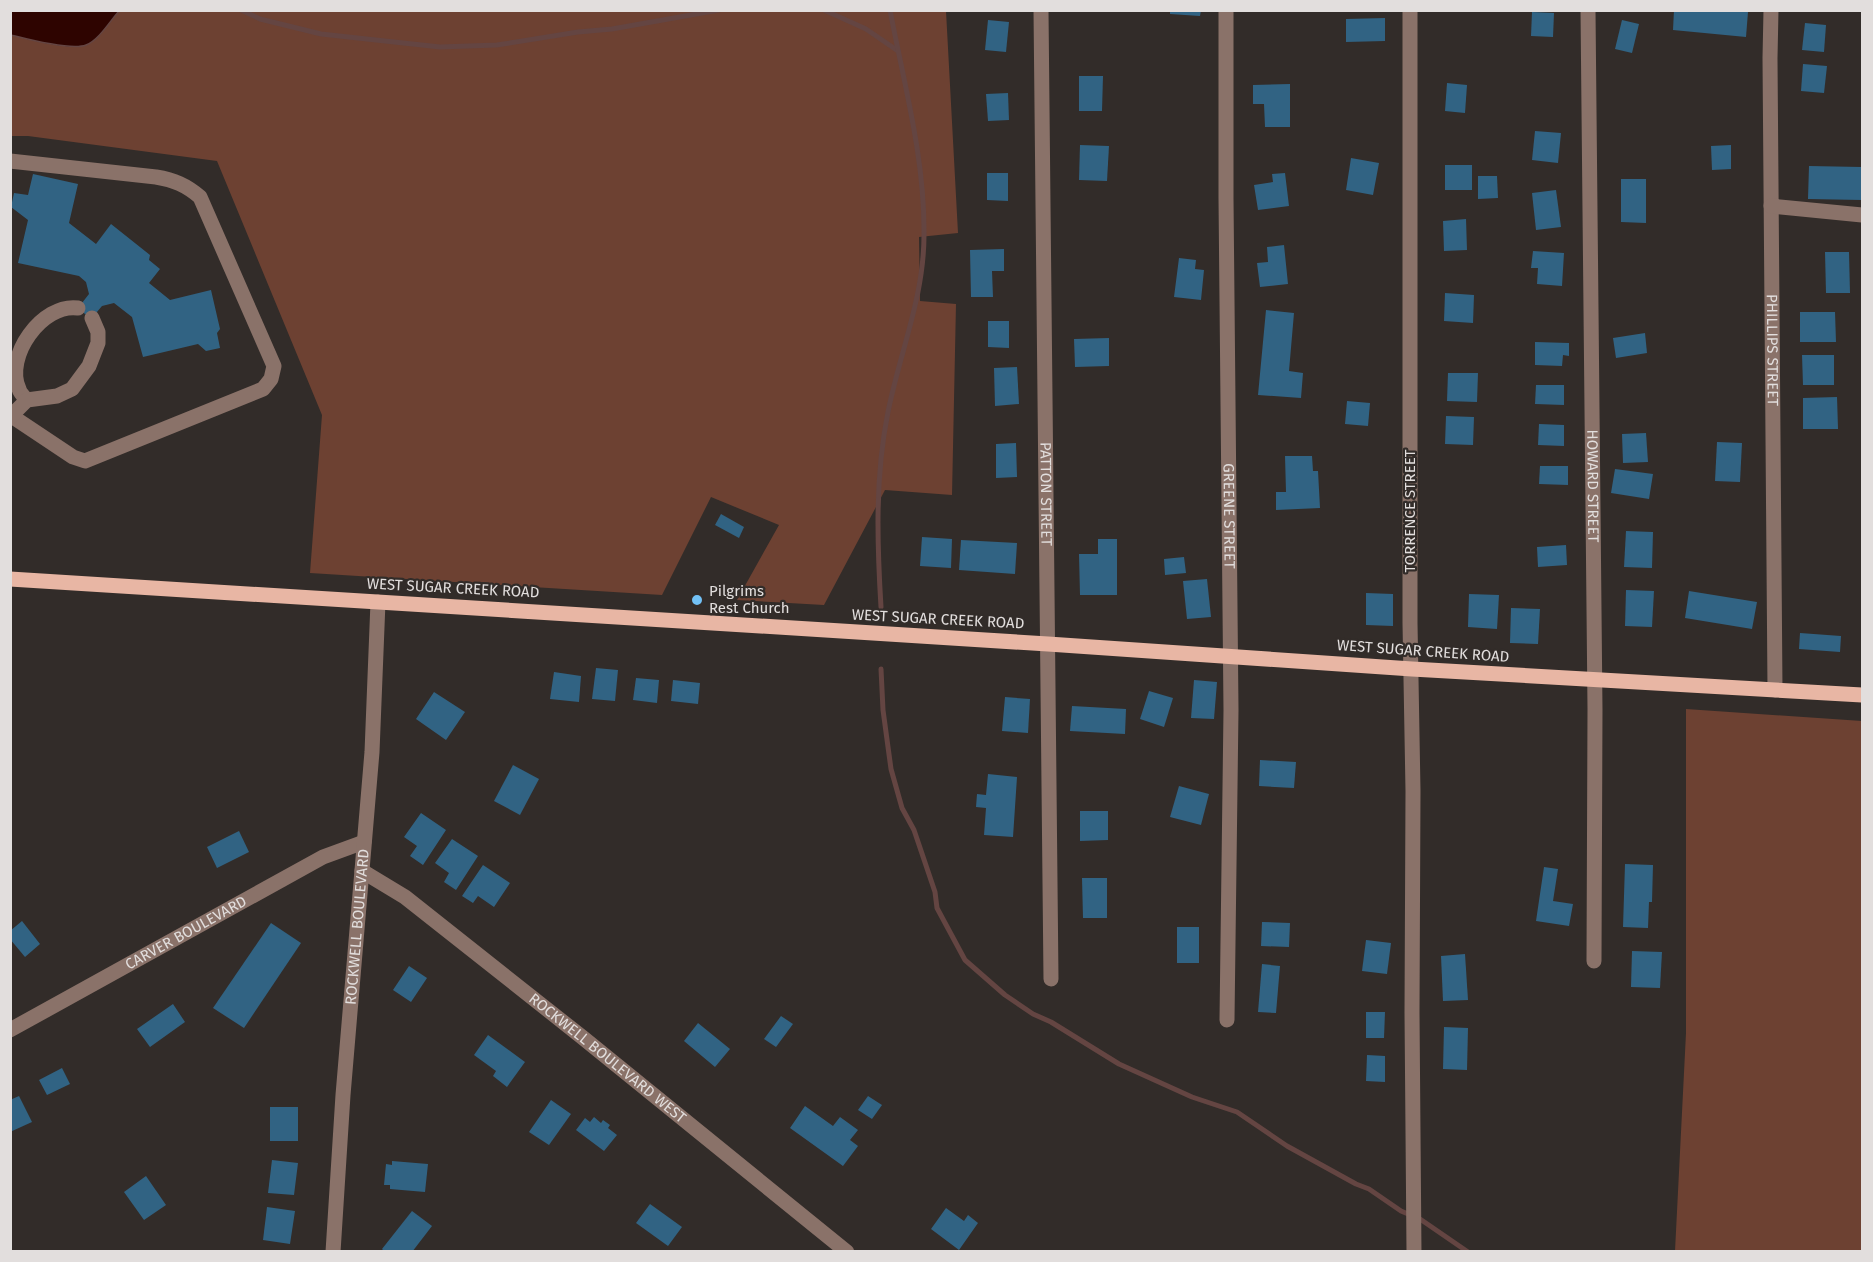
<svg xmlns="http://www.w3.org/2000/svg" width="1873" height="1262" font-family="'Fira Sans',sans-serif">
  <rect width="100%" height="100%" fill="#322c29"/>
  <!-- green -->
  <g fill="#6d4132">
    <path d="M11 11H946L958 233 919 237 920 301 956 304 952 495 885 490 824 605 737 600 779 525 711 497 662 595 310 573 322 415 217 161 28 136H11Z"/>
    <path d="M1686 709 1862 721V1251H1675L1686 1033Z"/>
  </g>
  <!-- water -->
  <path fill="#2e0400" stroke="#644542" stroke-width="1.5" d="M10 11 11 10 119 11C110 21 99 40 86 45 71 51 27 39 11 35Z"/>
  <g fill="none" stroke-linecap="round" stroke-linejoin="round">
    <!-- stream -->
    <g stroke="#644542" stroke-width="5">
      <path d="M241 10 260 19 321 34 440 47 497 45 578 32 612 29 719 10"/>
      <path d="M824 10 866 29 898 51"/>
      <path d="M881 607C877 542 875 476 888 412 900 352 924 297 924 235 925 159 904 84 890 10"/>
      <path d="M881 669 883 710 891 769 902 808 914 830 935 892 937 908 965 960 1005 995 1033 1014 1051 1022 1119 1064 1192 1097 1237 1112 1287 1146 1356 1184 1369 1189 1401 1211 1420 1219 1468 1252"/>
    </g>
  </g>
  <!-- building -->
  <g fill="#316383">
    <path d="M1170 10H1201L1200 16 1170 14Z"/>
    <path d="M1674 10 1748 12 1746 37 1673 30Z"/>
    <path d="M1532 12 1554 13 1553 37 1531 36Z"/>
    <path d="M1385 18V41L1346 42V19Z"/>
    <path d="M988 20 1009 22 1006 52 985 50Z"/>
    <path d="M1622 20 1639 24 1632 53 1615 49Z"/>
    <path d="M1805 23 1826 25 1824 52 1802 50Z"/>
    <path d="M1803 64 1827 66 1824 93 1801 91Z"/>
    <path d="M1079 76H1103L1102 111H1079Z"/>
    <path d="M1447 83 1467 85 1465 113 1445 111Z"/>
    <path d="M1290 84V127H1265L1264 104H1253V85Z"/>
    <path d="M1008 93 1009 120 988 121 986 94Z"/>
    <path d="M1535 131 1561 133 1558 163 1532 160Z"/>
    <path d="M1080 145 1109 146 1107 181 1079 180Z"/>
    <path d="M1731 145V169L1712 170 1711 146Z"/>
    <path d="M1351 158 1379 163 1373 195 1346 190Z"/>
    <rect x="1445" y="165" width="27" height="25"/>
    <path d="M1809 166 1862 167V200L1808 199Z"/>
    <path d="M987 173H1008V201L987 200Z"/>
    <path d="M1285 173 1289 206 1258 210 1254 185 1273 182 1272 174Z"/>
    <path d="M33 174 78 184 69 223 96 244 111 224 150 255 149 260 160 269 149 283 170 300 211 290 220 329 217 333 220 348 206 351 198 344 143 357 132 317 114 303 102 306 91 319 78 308 89 294 86 282 79 276 18 263 28 220 11 207 14 193 28 195Z"/>
    <path d="M1478 176H1497L1498 198 1478 199Z"/>
    <path d="M1621 179H1646V223L1621 222Z"/>
    <path d="M1556 190 1561 227 1536 230 1532 193Z"/>
    <path d="M1466 219 1467 250 1444 251 1443 221Z"/>
    <path d="M1284 245 1288 284 1260 287 1257 263 1268 262 1267 247Z"/>
    <path d="M1004 249V271H992L993 297H971L970 250Z"/>
    <path d="M1533 251 1564 253 1562 286 1537 284 1538 268H1531Z"/>
    <path d="M1825 252H1849L1850 293H1826Z"/>
    <path d="M1179 258 1196 260 1195 269 1204 270 1201 300 1174 297Z"/>
    <path d="M1445 293 1474 295 1473 323 1444 321Z"/>
    <path d="M1266 310 1294 313 1289 371 1303 373 1301 398 1258 395Z"/>
    <path d="M1800 312H1835L1836 342H1800Z"/>
    <path d="M988 321H1009V348L988 347Z"/>
    <path d="M1645 333 1647 353 1616 358 1613 338Z"/>
    <path d="M1109 338V366L1075 367 1074 339Z"/>
    <path d="M1535 342 1569 343V356L1563 355 1562 366 1535 365Z"/>
    <path d="M1802 355H1834V385H1803Z"/>
    <path d="M1017 367 1019 404 995 406 994 368Z"/>
    <path d="M1448 373H1478L1477 402 1447 401Z"/>
    <path d="M1536 385H1564V405L1535 404Z"/>
    <path d="M1837 397 1838 429H1803V398Z"/>
    <path d="M1347 401 1370 403 1368 426 1345 424Z"/>
    <path d="M1446 416 1474 417 1473 445 1445 444Z"/>
    <path d="M1539 424 1564 425V446L1538 445Z"/>
    <path d="M1646 433 1648 462 1623 463 1622 434Z"/>
    <path d="M1717 442 1742 443 1740 482 1715 481Z"/>
    <path d="M1016 443 1017 477 996 478V444Z"/>
    <path d="M1285 456H1312L1313 471H1318L1320 508 1276 510V492H1286Z"/>
    <path d="M1540 466H1568V485L1539 484Z"/>
    <path d="M1615 469 1653 474 1649 499 1611 493Z"/>
    <path d="M721 514 744 527 739 538 715 525Z"/>
    <path d="M1626 531 1653 532 1652 568 1624 567Z"/>
    <path d="M922 537 952 539 951 568 920 566Z"/>
    <path d="M1098 539H1117V595H1080L1079 554H1098Z"/>
    <path d="M961 540 1017 543 1015 574 959 570Z"/>
    <path d="M1566 545 1567 565 1538 567 1537 547Z"/>
    <path d="M1184 557 1186 573 1165 575 1164 559Z"/>
    <path d="M1207 579 1211 617 1187 619 1183 581Z"/>
    <path d="M1626 590 1654 591 1652 627 1625 626Z"/>
    <path d="M1689 591 1757 602 1752 629 1685 618Z"/>
    <path d="M1366 593 1393 594V626L1366 625Z"/>
    <path d="M1469 594 1499 595 1497 629 1468 627Z"/>
    <path d="M1511 608 1540 609 1538 644 1510 643Z"/>
    <path d="M1800 633 1841 636 1840 652 1799 649Z"/>
    <path d="M596 668 618 670 615 701 592 699Z"/>
    <path d="M554 672 581 676 579 702 550 699Z"/>
    <path d="M636 678 659 680 657 703 633 700Z"/>
    <path d="M673 680 700 683 698 704 671 701Z"/>
    <path d="M1194 680 1217 682 1214 719 1191 718Z"/>
    <path d="M1149 691 1173 698 1164 727 1140 719Z"/>
    <path d="M434 692 465 712 446 740 416 719Z"/>
    <path d="M1005 697 1030 699 1028 733 1002 731Z"/>
    <path d="M1072 706 1126 709 1125 734 1070 731Z"/>
    <path d="M1260 760 1296 762 1294 788 1259 786Z"/>
    <path d="M513 765 539 779 520 815 494 801Z"/>
    <path d="M988 774 1017 777 1013 837 984 835 986 808 976 807 977 794 986 795Z"/>
    <path d="M1179 786 1209 794 1201 825 1170 817Z"/>
    <path d="M1080 811H1108V840L1080 841Z"/>
    <path d="M421 813 446 830 423 865 410 856 417 846 404 837Z"/>
    <path d="M239 831 249 852 217 868 207 847Z"/>
    <path d="M452 839 478 856 456 890 444 882 449 873 435 863Z"/>
    <path d="M1625 864 1653 865 1652 902H1649L1648 928 1623 927Z"/>
    <path d="M483 865 510 883 494 907 478 896 473 903 462 896Z"/>
    <path d="M1544 867 1558 869 1553 901 1573 904 1569 926 1536 921Z"/>
    <path d="M1082 878H1107V918H1083Z"/>
    <path d="M22 921 40 944 25 957 10 939V931Z"/>
    <path d="M1262 922 1290 923 1289 947 1261 946Z"/>
    <path d="M271 923 301 943 244 1028 213 1008Z"/>
    <rect x="1177" y="927" width="22" height="36"/>
    <path d="M1366 940 1391 943 1387 974 1362 971Z"/>
    <path d="M1632 951 1662 952 1660 988 1631 987Z"/>
    <path d="M1465 954 1468 1000 1443 1001 1441 956Z"/>
    <path d="M1262 964 1280 966 1276 1013 1258 1012Z"/>
    <path d="M409 966 427 978 411 1002 393 990Z"/>
    <path d="M173 1004 185 1022 150 1047 137 1029Z"/>
    <path d="M1366 1012H1385L1384 1038H1366Z"/>
    <path d="M781 1016 793 1024 776 1047 764 1039Z"/>
    <path d="M698 1023 730 1049 715 1067 684 1041Z"/>
    <path d="M1444 1027 1468 1028 1467 1070 1443 1069Z"/>
    <path d="M488 1035 525 1062 507 1087 493 1076 496 1071 474 1055Z"/>
    <path d="M1367 1055 1385 1056V1082L1366 1081Z"/>
    <path d="M62 1068 70 1084 47 1095 39 1080Z"/>
    <path d="M19 1096 32 1122 10 1132V1100Z"/>
    <path d="M868 1096 882 1105 872 1119 858 1110Z"/>
    <path d="M551 1100 571 1114 549 1145 529 1132Z"/>
    <path d="M805 1106 833 1126 840 1117 858 1130 850 1140 858 1146 843 1166 790 1128Z"/>
    <rect x="270" y="1107" width="28" height="34"/>
    <path d="M594 1117 601 1123 603 1120 610 1125 608 1128 617 1135 604 1151 576 1130 585 1118 590 1122Z"/>
    <path d="M272 1160 298 1163 294 1195 268 1193Z"/>
    <path d="M392 1161 428 1164 425 1192 390 1189V1185H384L386 1164 392 1165Z"/>
    <path d="M146 1176 166 1205 144 1220 124 1192Z"/>
    <path d="M650 1204 682 1227 668 1246 636 1223Z"/>
    <path d="M267 1207 295 1211 290 1244 263 1240Z"/>
    <path d="M946 1208 964 1221 968 1215 978 1223 959 1250 931 1229Z"/>
    <path d="M412 1211 432 1226 412 1252H385L382 1249Z"/>
  </g>
  <g fill="none" stroke-linecap="round" stroke-linejoin="round">
    <!-- minor -->
    <g stroke="#8a7269" stroke-width="15">
      <path id="s1" d="M1041 10 1051 979"/>
      <path id="s2" d="M1226 10V198L1231 710 1227 1020"/>
      <path d="M1410 10V623L1413 791 1412 1012 1414 1252"/>
      <path id="s3" d="M1588 10 1595 709 1594 961"/>
      <path id="s4" d="M1771 10 1770 58 1775 690"/>
      <path d="M10 161 156 177C174 180 186 185 200 197L274 366 271 379 263 389 85 461 73 457 10 415"/>
      <path d="M1771 206 1862 215"/>
      <path d="M27 400C24 397 20 393 19 389 4 357 42 303 78 308"/>
      <path d="M10 417 27 400 57 396 72 389 89 366 98 343V332L92 318"/>
      <path id="s5" d="M362 871 405 897 582 1037 847 1252"/>
      <path id="s6" d="M10 1030 323 857 364 842"/>
      <path id="s7" d="M333 1252 343 1095 372 752 378 602"/>
    </g>
    <!-- major -->
    <path stroke="#e8b6a4" stroke-width="15" d="M10 579 1048 644 1412 669 1862 695"/>
  </g>
  <!-- markers -->
  <circle fill="#72c1f5" stroke="#322c29" stroke-width="2" cx="697" cy="600" r="6"/>
  <g text-anchor="middle" stroke-width="4.5" stroke-linejoin="round" paint-order="stroke">
    <!-- street labels -->
    <g font-size="15" fill="#e2dedd" stroke="#322c29">
      <text dy="5" stroke="none"><textPath href="#s4" startOffset="340">PHILLIPS STREET</textPath></text>
      <text dy="5" stroke="none"><textPath href="#s3" startOffset="476">HOWARD STREET</textPath></text>
      <text dy="5" stroke="none"><textPath href="#s1" startOffset="484">PATTON STREET</textPath></text>
      <text transform="translate(1410 511) rotate(-90)" y="5">TORRENCE STREET</text>
      <text dy="5" stroke="none"><textPath href="#s2" startOffset="506">GREENE STREET</textPath></text>
      <text transform="translate(453 588) rotate(3)" y="5">WEST SUGAR CREEK ROAD</text>
      <text transform="translate(938 619) rotate(3)" y="5">WEST SUGAR CREEK ROAD</text>
      <text transform="translate(1423 651) rotate(4)" y="5">WEST SUGAR CREEK ROAD</text>
      <text dy="5" stroke="none"><textPath href="#s7" startOffset="326">ROCKWELL BOULEVARD</textPath></text>
      <text dy="5" stroke="none"><textPath href="#s6" startOffset="201">CARVER BOULEVARD</textPath></text>
      <text dy="5" stroke="none"><textPath href="#s5" startOffset="309">ROCKWELL BOULEVARD WEST</textPath></text>
    </g>
    <!-- poi labels -->
    <g font-size="15" fill="#e2dedd" stroke="#322c29" text-anchor="start">
      <text x="709" y="596">Pilgrims<tspan x="709" dy="17">Rest Church</tspan></text>
    </g>
  </g>
  <!-- border -->
  <rect width="1873" height="1262" fill="none" stroke="#e2dedd" stroke-width="24"/>
</svg>
